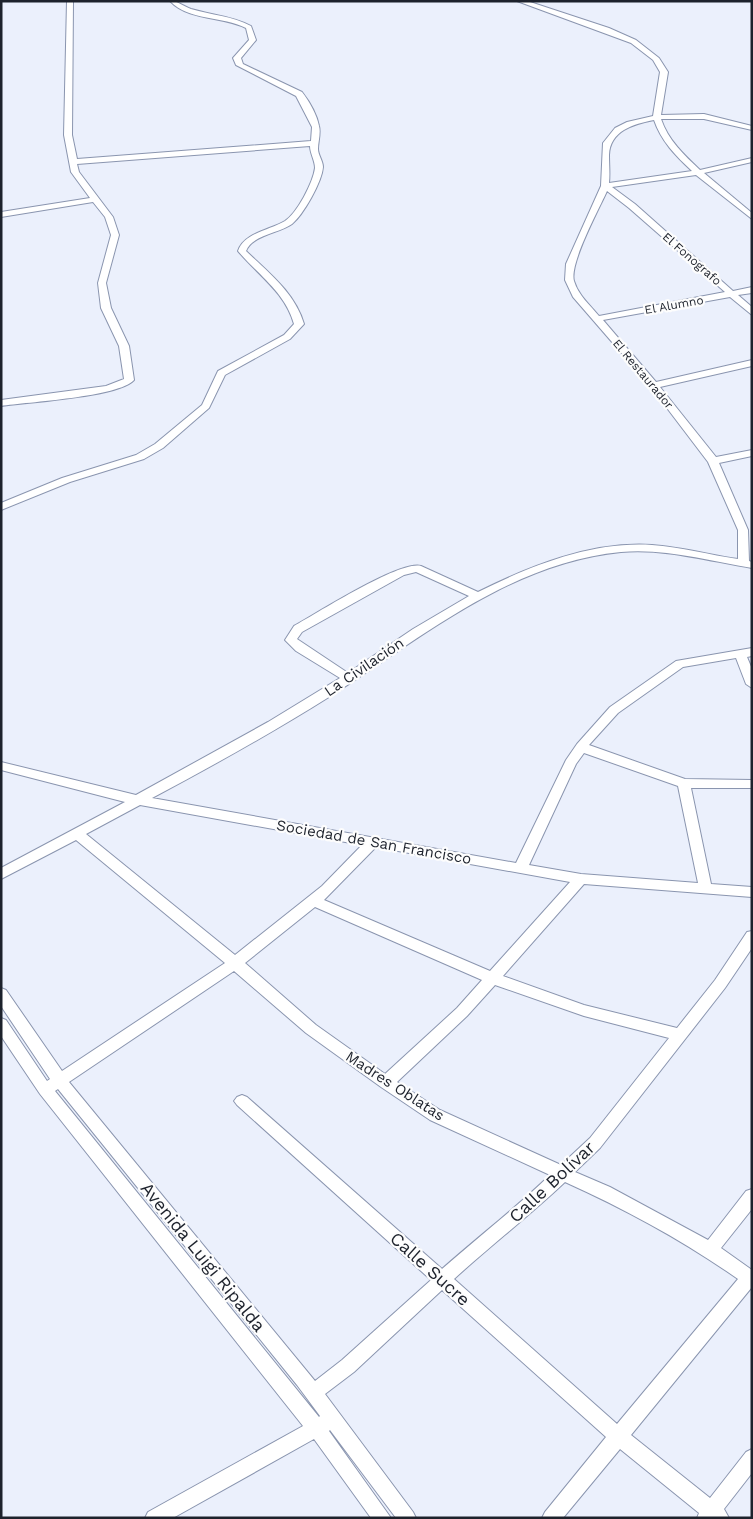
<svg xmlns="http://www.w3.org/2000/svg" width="753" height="1519" font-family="'Work Sans',sans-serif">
  <rect width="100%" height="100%" fill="#ebf0fc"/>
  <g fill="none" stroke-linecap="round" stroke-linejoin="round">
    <!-- minor casing -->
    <g stroke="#8a95af" stroke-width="2">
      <g id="minor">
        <path d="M67 1H73L72 135 77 159 311 141 312 127 296 96 236 65 233 58 249 40 246 28C223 16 189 21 170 1 178 1 183 6 191 9 211 15 233 16 251 26L256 40 241 58 243 64 302 92C309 101 317 115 319 126 321 133 318 142 318 149 318 155 323 161 323 167 322 182 303 215 292 224 280 233 252 235 246 251 269 273 295 293 304 324L290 339 225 375 209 408 163 448 144 459 70 482 1 510V503L62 478 136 455 155 444 202 405 218 371 284 335 294 324C285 292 258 275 238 251 244 233 270 230 285 221 297 213 313 183 315 168 315 161 310 153 310 146L77 164 79 172 113 217 119 235 106 283 111 308 129 346 134 380C119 397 27 402 1 406V400L106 386 124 379 119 346 101 308 98 283 111 235 105 217 93 202 1 217V212L90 198 71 172 64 135Z"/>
        <path d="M517 1H527L609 28 636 40 659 58 668 72 661 115 704 114 752 126V130L704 119H661C668 140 684 155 700 170L752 158V162L704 173 752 213V219L696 175 612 187 635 204 733 291 752 287V293L738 295 752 307V315L730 297 603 320 656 382 752 360V366L660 387 716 457 752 450V456L719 463 748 530 749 561 752 562V568C709 561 665 548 621 552 509 563 420 639 329 697 272 733 212 766 152 798L516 863 566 760 577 744 610 707 676 661 752 648V656L747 657 752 669V688L746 684 736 658 683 667 618 713 589 745 685 779 752 780V788H691L711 884 752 887V897L584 884 503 976 584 1005 677 1028 715 980 747 932 752 931V948L725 988 600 1148 575 1172 610 1187 708 1240 746 1191 752 1189V1209L721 1248 752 1270V1287L631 1435 710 1498 746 1452 752 1449V1473L724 1509 729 1518H697L699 1513 620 1449 563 1518H542L545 1512 606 1437 442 1290 354 1372 325 1394 413 1512 416 1518H396L330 1430 329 1431 391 1518H371L314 1439 173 1518H145L148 1512 303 1426 40 1094 1 1036V1018L6 1020 47 1081 50 1079 1 1006V988L6 990 62 1071 225 963 76 840 1 879V868L125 802 1 770V762L136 795 268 722 340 678 296 651 285 640 294 626C316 614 400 560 421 566L478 592C530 566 592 541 652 545 681 547 710 555 738 559V530L708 462 651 387 573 297 565 280 566 264 601 186 603 143 615 128 627 122 653 116 660 72 653 60 631 43ZM654 120C661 141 676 156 692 171L609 183C610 174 609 165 609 155 610 131 633 124 654 120ZM607 191 629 208 725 292 599 316C590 305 578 295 574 281 569 264 599 209 607 191ZM416 572 469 596 413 629 348 673 297 639 302 632 404 575ZM584 753 678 786 698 883 581 874 529 865 576 764ZM140 805 362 845 322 886 235 955 86 834ZM376 847 570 882 490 971 324 900ZM315 907 482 980 457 1008 385 1074 316 1025 245 963ZM234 971 306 1033 381 1087 430 1120 550 1175C516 1208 478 1237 442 1269L247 1097 242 1095 237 1097 234 1101 237 1105 431 1280 342 1360 315 1381 69 1082ZM495 985 584 1016 669 1038 590 1138 561 1165 440 1110 397 1082 467 1016ZM58 1089 297 1385 320 1416 319 1417 55 1091ZM565 1182C625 1209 684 1241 738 1279L617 1424 454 1279C490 1246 529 1216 565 1182Z"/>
      </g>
    </g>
    <!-- minor -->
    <use href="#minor" fill="#fff" fill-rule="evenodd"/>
  </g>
  <g text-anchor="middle" stroke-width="4.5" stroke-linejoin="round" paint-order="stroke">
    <!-- far-street labels -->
    <g font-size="12" fill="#1d222c" stroke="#fdfdfd">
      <text transform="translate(692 259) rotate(41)" y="4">El Fonografo</text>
      <text transform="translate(674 305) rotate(-10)" y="4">El Alumno</text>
      <text transform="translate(643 374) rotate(50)" y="4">El Restaurador</text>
    </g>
    <!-- street labels -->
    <g font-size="15" fill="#1d222c" stroke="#fdfdfd">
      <text transform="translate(364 667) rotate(-34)" y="5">La Civilación</text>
      <text transform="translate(374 842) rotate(10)" y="5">Sociedad de San Francisco</text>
      <text transform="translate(395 1086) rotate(33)" y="5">Madres Oblatas</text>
    </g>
    <!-- near-street labels -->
    <g font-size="18" fill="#1d222c" stroke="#fdfdfd">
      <text transform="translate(552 1182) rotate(-43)" y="6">Calle Bolívar</text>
      <text transform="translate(203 1257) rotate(51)" y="6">Avenida Luigi Ripalda</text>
      <text transform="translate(430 1269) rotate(42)" y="6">Calle Sucre</text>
    </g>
  </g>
  <!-- border -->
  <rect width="753" height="1519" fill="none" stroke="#1d222c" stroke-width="5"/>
</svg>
